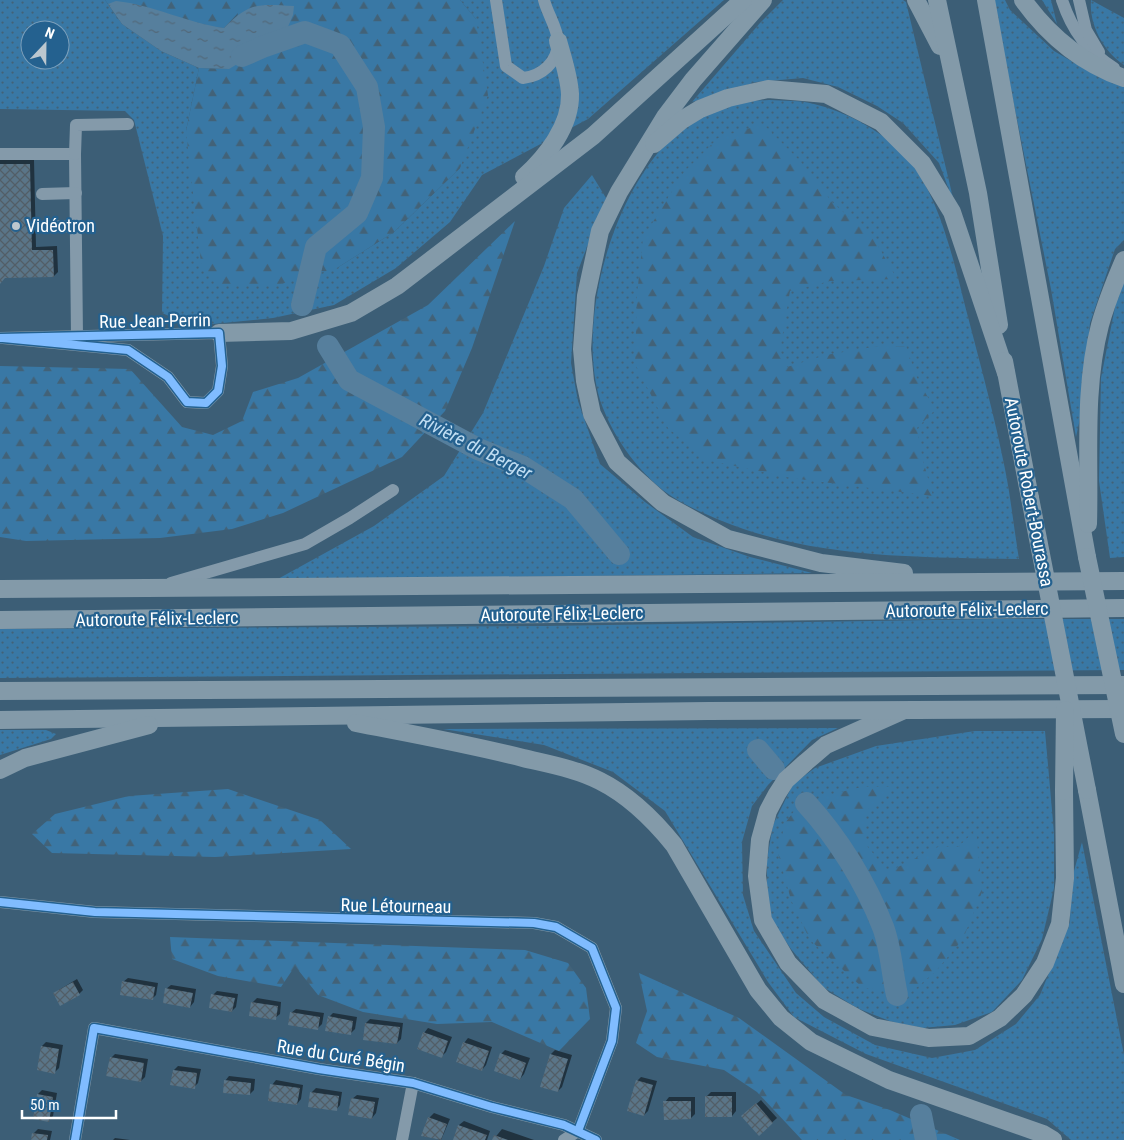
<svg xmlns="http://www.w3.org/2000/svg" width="1124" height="1140" font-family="'Roboto Condensed',sans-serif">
  <defs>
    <pattern id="grass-dots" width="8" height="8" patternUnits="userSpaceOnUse" patternTransform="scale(1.25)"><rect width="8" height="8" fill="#3978a5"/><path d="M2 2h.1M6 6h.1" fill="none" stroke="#426278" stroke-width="1.8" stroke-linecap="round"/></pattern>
    <pattern id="forest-firs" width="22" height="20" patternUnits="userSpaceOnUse" patternTransform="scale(1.25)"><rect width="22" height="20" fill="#3978a5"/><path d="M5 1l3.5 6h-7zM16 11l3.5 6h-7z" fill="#426278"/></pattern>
    <pattern id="water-ripples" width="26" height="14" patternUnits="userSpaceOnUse" patternTransform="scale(1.25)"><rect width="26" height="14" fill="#567f9d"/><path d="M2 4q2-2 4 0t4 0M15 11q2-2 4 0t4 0" fill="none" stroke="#526879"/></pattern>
    <pattern id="building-cross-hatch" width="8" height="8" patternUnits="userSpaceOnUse" patternTransform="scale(1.25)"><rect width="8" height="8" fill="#5a7588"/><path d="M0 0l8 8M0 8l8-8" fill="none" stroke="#525e67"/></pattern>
  </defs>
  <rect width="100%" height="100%" fill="#3c5e76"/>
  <!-- grass -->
  <g fill="url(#grass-dots)" fill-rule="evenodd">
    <path d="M0 0H105L122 24 161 51 199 68 186 131 337 268 394 232 460 168 476 19 460 0H724L588 119 482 175 450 222 396 268 334 305 273 318 193 326 162 313 163 236 134 120 125 111 0 109ZM30 30H60V60H30Z"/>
    <path d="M783 0H903L906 2 955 206 939 163 903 123 877 106 838 87 803 78 756 82 692 102 760 23Z"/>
    <path d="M993 0H1005L1010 10 1054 51 1099 77 1124 85V240L1115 249 1090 323 1082 409 1076 437 1051 289Z"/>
    <path d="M1042 0H1051L1057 24Z"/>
    <path d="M1091 0 1124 18V65C1103 51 1089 25 1091 0Z"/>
    <path d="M769 100C783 101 800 100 814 104 846 112 876 128 900 150 940 190 954 264 968 317 981 367 995 418 1005 469 1011 499 1014 529 1019 559 920 557 816 559 722 521 703 513 681 504 664 491 635 468 612 435 600 400 576 321 613 192 673 137 686 126 722 105 738 102 748 100 759 101 769 100Z"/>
    <path d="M592 175 606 198 577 273 571 363 578 401 600 464 645 502 693 537 750 557 812 573 276 580 374 526 444 476 483 413 544 266 564 208Z"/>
    <path d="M1124 281V557L1110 558 1099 481 1101 378 1117 297Z"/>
    <path d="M996 619H1124V670L0 678V629L545 626Z"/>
    <path d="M838 728 812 740 768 785 752 806 742 842 743 895 754 931 796 993 824 1017 875 1045 932 1058 975 1050 1016 1024 1040 995 1070 922 1071 882 1082 842 1124 1055V1140H1071L1047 1119 866 1054 794 1017 768 982 665 811 613 772 544 745 443 729Z"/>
    <path d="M0 730H46L56 734 51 739 0 755Z"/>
    <path d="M975 731H1045L1054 833V888L1042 939 1022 980 992 1012 955 1025 922 1028 892 1022 857 1008 823 987 791 949 772 921 767 888V859L773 825 793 784 815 768 876 746Z"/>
  </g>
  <!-- forest -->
  <g fill="url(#forest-firs)">
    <path d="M105 0H460L476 19 488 95 460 168 394 232 337 268 274 286H217L201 263 186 131 199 68 229 69 238 13 224 28C215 27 206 27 197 24 171 16 136 0 108 4Z"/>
    <path d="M763 124 800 161 832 202 874 239 897 279 830 281 790 291 780 350 787 367 826 355 879 346H906L916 376 935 410 917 428 922 457 933 496 791 478 707 460 668 428 635 364 637 295 643 238 684 172 718 138Z"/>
    <path d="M515 221 472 348 445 411 402 457 283 513 232 529 160 538 26 541 0 537V366L130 369 182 427 213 435 242 421 253 392 298 378 428 305Z"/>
    <path d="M862 787H893L865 812 864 842 888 872 938 847H958L976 830 982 892 963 939 935 972 910 993 863 988 810 940 791 900 778 853 785 823 795 810 828 795Z"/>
    <path d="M228 789 320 820 351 849 215 857 52 853 32 834 55 814 129 796Z"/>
    <path d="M170 937 525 950 568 963 586 988 590 1019 559 1051 492 1022 437 1024 363 1012 318 995 295 966 281 987 218 976 172 959Z"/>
    <path d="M639 973 739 1018 846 1095 890 1110 960 1140H802L757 1092 724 1070 657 1057 636 1043 647 1011Z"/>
  </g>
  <!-- water -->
  <path fill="url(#water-ripples)" d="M116 1C154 5 187 23 224 28 250 2 258 4 294 6L293 15 284 36 229 69 199 68 161 51 122 24 108 4Z"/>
  <!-- shadow -->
  <g fill="#0007">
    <path d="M0 160H34L36 247 57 246 58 272 54 276H5L0 281Z"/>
    <path d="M128 978 158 983 156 995 152 999 123 982Z"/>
    <path d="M77 979 83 990 79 994 54 993Z"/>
    <path d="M171 985 196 989 194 1002 190 1007 166 989Z"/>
    <path d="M217 991 238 994 236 1007 232 1011 213 995Z"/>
    <path d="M257 998 281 1002 280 1014 275 1018 252 1003Z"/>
    <path d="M296 1009 324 1013 322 1024 318 1028 291 1013Z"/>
    <path d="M333 1013 357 1017 355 1029 351 1033 329 1017Z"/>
    <path d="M370 1019 403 1023 401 1039 397 1043 366 1023Z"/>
    <path d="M428 1028 452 1037 446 1052 442 1056 424 1033Z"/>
    <path d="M468 1038 492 1047 486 1065 482 1070 464 1043Z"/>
    <path d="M46 1042 63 1045 59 1068 55 1072 42 1046Z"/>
    <path d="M505 1050 530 1058 524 1074 520 1079 501 1054Z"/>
    <path d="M555 1050 572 1055 562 1087 558 1091 551 1054Z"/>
    <path d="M115 1054 148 1059 145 1077 141 1081 111 1058Z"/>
    <path d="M178 1066 201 1069 198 1083 194 1087 174 1070Z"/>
    <path d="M229 1076 255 1079 254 1090 250 1094 225 1081Z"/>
    <path d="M641 1077 657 1081 648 1111 644 1115 637 1081Z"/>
    <path d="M276 1080 303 1085 301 1099 297 1104 272 1085Z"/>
    <path d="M316 1088 342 1092 340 1105 336 1110 311 1093Z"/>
    <path d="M42 1090 57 1093 53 1116 49 1120 38 1094Z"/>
    <path d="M711 1092H736V1111L732 1116 707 1096Z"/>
    <path d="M357 1095 379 1098 376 1113 372 1118 352 1099Z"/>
    <path d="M669 1097H695V1114L691 1118 665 1102Z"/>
    <path d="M761 1100 777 1118 759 1134 747 1112Z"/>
    <path d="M434 1113 450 1119 441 1140 423 1136 429 1118Z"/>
    <path d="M464 1121 490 1131 487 1140H454L459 1125Z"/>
    <path d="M38 1129 52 1131 50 1140H32L34 1133Z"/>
    <path d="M502 1129 534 1140H493Z"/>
    <path d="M115 1138 130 1140H113Z"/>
  </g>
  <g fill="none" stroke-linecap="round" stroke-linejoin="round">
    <!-- river -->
    <g stroke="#567f9d" stroke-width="22">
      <path d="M242 56 265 46 305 32 340 45 367 87 374 127 372 178 357 213 316 247 302 305"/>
      <path d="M328 346 349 380 478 449 523 467 573 499 619 554"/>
      <path d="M758 750 774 769"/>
      <path d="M806 803C838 838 866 883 883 927 891 948 892 973 897 995"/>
      <path d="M921 1115 926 1140"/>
    </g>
  </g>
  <!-- building -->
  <g fill="url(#building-cross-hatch)">
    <path d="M0 164H30L32 250H53L54 277 5 278 0 284Z"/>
    <path d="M122 981 155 987 153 1000 120 995Z"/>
    <path d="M73 982 80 995 60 1006 53 993Z"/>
    <path d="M165 988 193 993 190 1008 163 1003Z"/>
    <path d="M211 994 235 998 232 1012 209 1008Z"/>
    <path d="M251 1002 278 1006 276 1020 249 1016Z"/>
    <path d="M290 1012 320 1017 318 1030 288 1025Z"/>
    <path d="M328 1016 353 1021 351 1035 325 1031Z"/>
    <path d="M365 1023 400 1027 397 1044 363 1040Z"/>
    <path d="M423 1032 448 1041 442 1058 417 1049Z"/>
    <path d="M463 1042 489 1051 482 1071 456 1062Z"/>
    <path d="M41 1046 59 1049 55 1074 37 1070Z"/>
    <path d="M500 1053 526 1063 520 1080 494 1071Z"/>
    <path d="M550 1054 568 1059 558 1092 540 1087Z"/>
    <path d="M110 1057 144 1063 141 1082 106 1076Z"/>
    <path d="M173 1070 197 1073 195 1089 170 1085Z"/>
    <path d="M224 1080 251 1083 250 1095 223 1093Z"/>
    <path d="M636 1080 653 1085 644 1116 627 1111Z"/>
    <path d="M270 1084 300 1088 297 1105 268 1101Z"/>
    <path d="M310 1092 339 1096 337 1111 308 1107Z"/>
    <path d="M37 1094 53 1097 49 1122 33 1119Z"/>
    <rect x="705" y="1096" width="27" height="21"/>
    <path d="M351 1098 375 1102 372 1119 348 1115Z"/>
    <path d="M663 1101H691V1119L664 1120Z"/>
    <path d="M756 1103 773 1123 759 1136 741 1116Z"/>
    <path d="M428 1117 447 1124 441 1140 421 1136Z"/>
    <path d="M458 1125 487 1135 485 1140H453Z"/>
    <path d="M32 1133 48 1135 47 1140H31Z"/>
    <path d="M494 1135 508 1140H492Z"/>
  </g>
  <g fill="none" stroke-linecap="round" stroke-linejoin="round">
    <!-- minor -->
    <g stroke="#849aaa" stroke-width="12">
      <path d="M496 0 506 66 523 78C542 76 558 62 558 42 558 29 547 13 544 0"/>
      <path d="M1062 0C1072 30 1087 51 1114 68"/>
      <path d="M1079 0 1086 30 1099 52"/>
      <path d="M0 154H75L77 336"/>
      <path d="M75 154 76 125 128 124"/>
      <path d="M42 194 76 193"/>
      <path d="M42 227 76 226"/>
      <path d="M0 338 219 333 222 366 218 391 206 403 187 402 168 377 128 350 3 338"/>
      <path d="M171 583 305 544 350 518 393 490"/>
      <path d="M0 902 95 912 534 923 556 927 592 948 616 1008 612 1041 578 1131"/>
      <path d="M75 1140 94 1028 319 1069 413 1083 492 1107 564 1125 596 1140"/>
      <path d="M402 1140 413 1083"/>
      <path d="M564 1140 578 1131"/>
    </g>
    <!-- highway -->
    <g stroke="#839aa9" stroke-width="18">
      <path d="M763 0 693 80 665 117 619 192 600 231 586 296 582 349 585 381 592 414 617 462 663 503 728 539 821 563 904 573"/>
      <path d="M916 0 940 46"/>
      <path d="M937 0 978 193 999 325"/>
      <path d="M986 0 1087 557"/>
      <path d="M1023 0C1049 36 1081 63 1124 78"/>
      <path d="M654 144 682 120 700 109 728 98 768 89 826 94 881 122 922 163 952 212 1006 373"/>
      <path d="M524 177C546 157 571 126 570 94 569 76 563 59 558 41"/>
      <path d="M219 333 291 331 351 313 397 286 593 136 743 0"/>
      <path d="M1004 361 1030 498"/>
      <path d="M1088 524C1090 458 1083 390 1100 325 1106 303 1115 281 1124 260"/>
      <path d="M0 589 1124 581"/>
      <path d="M0 620 1124 608"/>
      <path d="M0 691 1124 685"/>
      <path d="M902 711 826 745 806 762 786 780 777 794 768 811 760 840 757 876 763 920 788 963 824 1000 873 1027 929 1038 969 1036 1000 1018 1024 995 1045 963 1060 924 1065 878 1064 791"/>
      <path d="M0 720 708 711 1124 709"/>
      <path d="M356 723C412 734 468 744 523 758 548 764 577 769 600 781 630 796 653 819 674 845L758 990 781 1018 811 1042 889 1080 1043 1134 1053 1140"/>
      <path d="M0 770 25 758 149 725"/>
      <path d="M1087 790 1124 984"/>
    </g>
    <!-- highway-bridge -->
    <g stroke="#839aa9" stroke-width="18">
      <path d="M1030 498 1087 790"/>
      <path d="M1087 557 1124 734"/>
      <path d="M1064 791 1065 710"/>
    </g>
    <!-- cycleway casing -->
    <g stroke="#24618f" stroke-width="11">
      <g id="cycleway">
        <path d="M0 338 219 333 222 366 218 391 206 403 187 402 168 377 128 350 3 338"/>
        <path d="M0 902 95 912 534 923 556 927 592 948 616 1008 612 1041 578 1131"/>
        <path d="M75 1140 94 1028 319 1069 413 1083 492 1107 564 1125 596 1140"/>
      </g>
    </g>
    <!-- cycleway -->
    <use href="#cycleway" stroke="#80bcff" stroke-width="8"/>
  </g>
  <!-- markers -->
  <circle fill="#bbc7cf" stroke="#24618f" stroke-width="2" cx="16" cy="226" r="5"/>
  <g text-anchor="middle" stroke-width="4.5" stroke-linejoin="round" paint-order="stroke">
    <!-- poi labels -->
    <g font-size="18" fill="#fff" stroke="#24618f" text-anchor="start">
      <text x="26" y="232">Vidéotron</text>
    </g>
    <!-- street labels -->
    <g font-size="18" fill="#fff" stroke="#24618f">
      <text transform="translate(155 321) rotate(-1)" y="6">Rue Jean-Perrin</text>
      <text transform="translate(1029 492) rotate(79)" y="6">Autoroute Robert-Bourassa</text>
      <text transform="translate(967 610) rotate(-1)" y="6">Autoroute Félix-Leclerc</text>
      <text transform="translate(562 614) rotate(-1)" y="6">Autoroute Félix-Leclerc</text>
      <text transform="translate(157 619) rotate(-1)" y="6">Autoroute Félix-Leclerc</text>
      <text transform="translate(396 906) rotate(1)" y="6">Rue Létourneau</text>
      <text transform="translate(341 1056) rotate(9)" y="6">Rue du Curé Bégin</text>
    </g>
    <!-- water labels -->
    <g font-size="19" font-style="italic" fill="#c1def3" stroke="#24618f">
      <text transform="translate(476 446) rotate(27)" y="7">Rivière du Berger</text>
    </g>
  </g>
  <!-- north arrow -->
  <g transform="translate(45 45) rotate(22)"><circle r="24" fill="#24618f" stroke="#7ca0bc"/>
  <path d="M0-4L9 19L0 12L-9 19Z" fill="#bbc7cf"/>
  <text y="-8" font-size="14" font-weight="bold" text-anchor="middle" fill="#ffffff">N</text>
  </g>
  <!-- scale -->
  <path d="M22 1110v8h94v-8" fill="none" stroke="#ffffff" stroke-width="2.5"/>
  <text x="30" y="1110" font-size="15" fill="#ffffff" stroke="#24618f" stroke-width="4" paint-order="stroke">50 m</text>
</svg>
